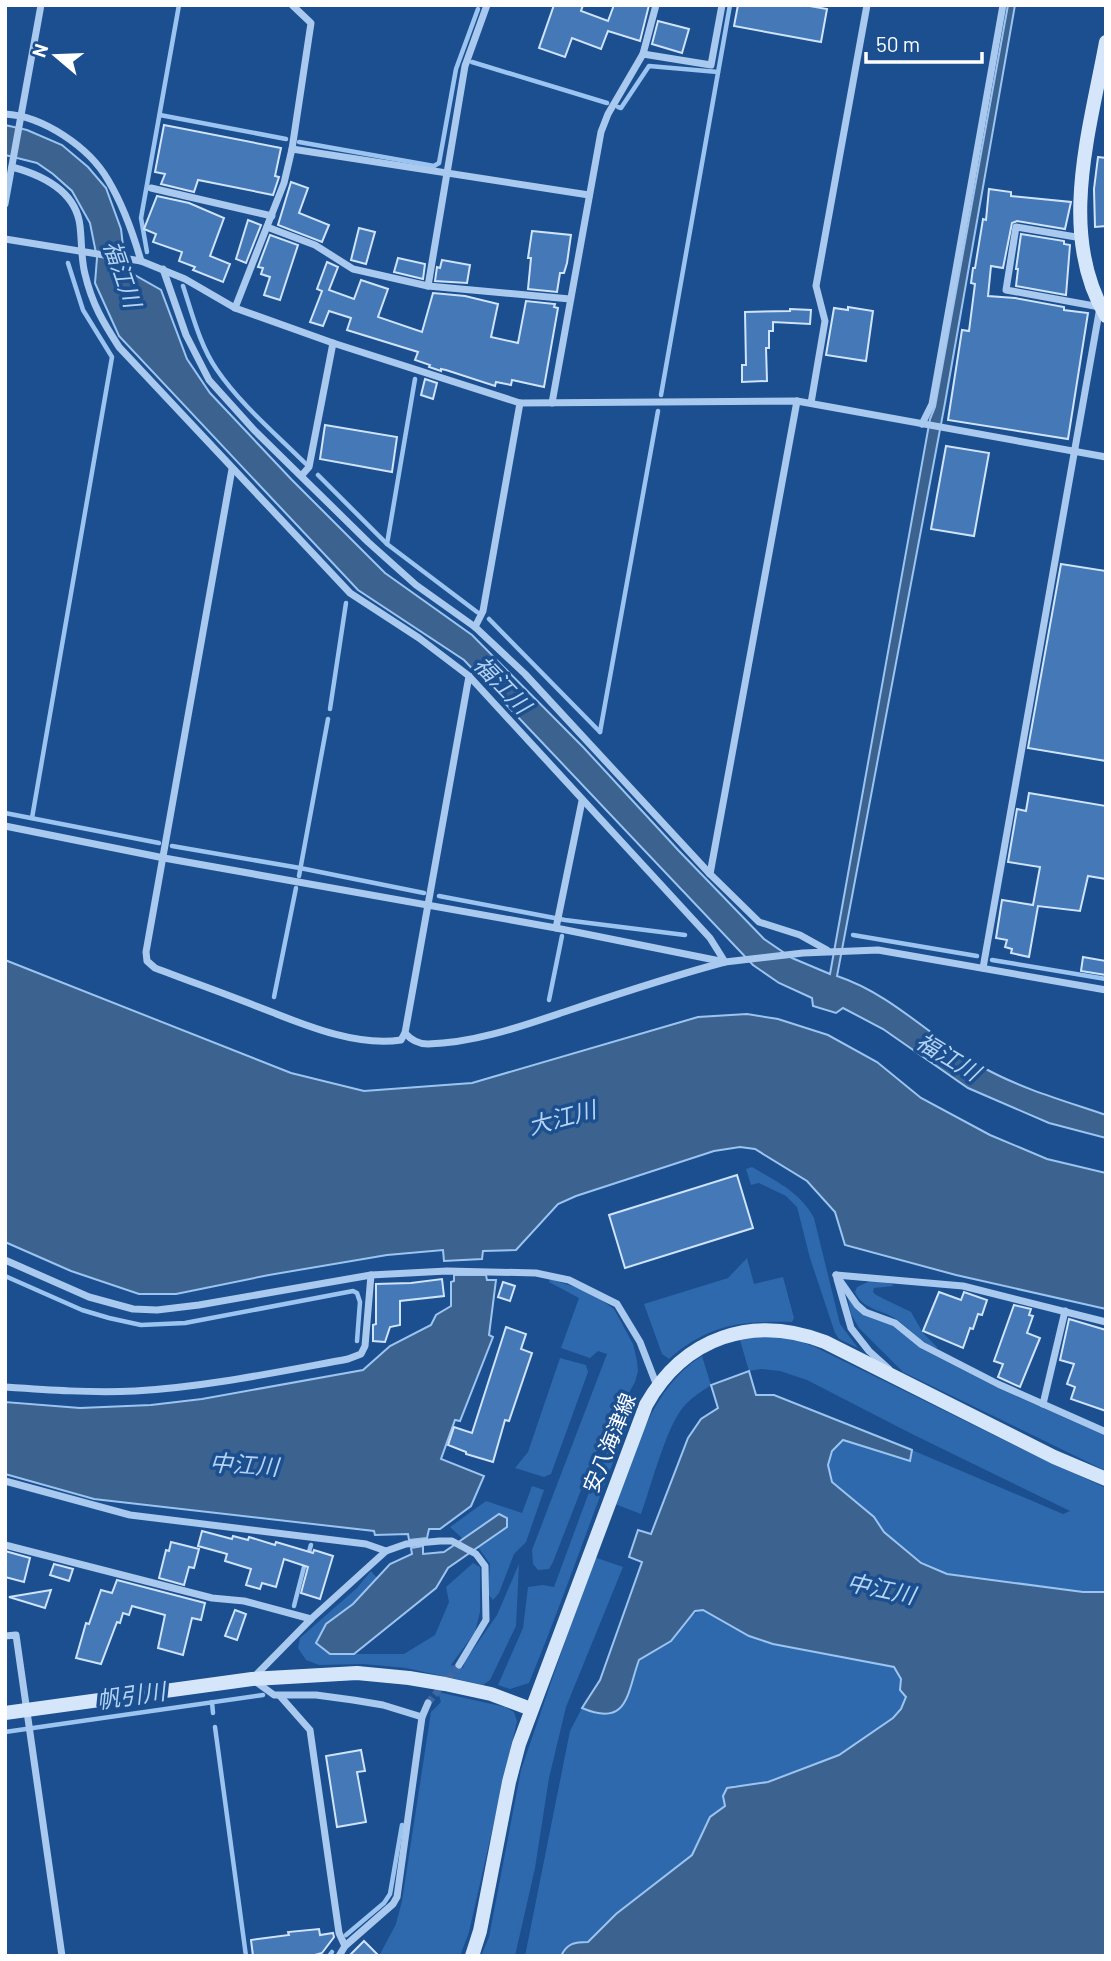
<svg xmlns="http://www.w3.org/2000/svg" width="1111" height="1961" font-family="Barlow,'Noto Sans JP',sans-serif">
  <rect width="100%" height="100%" fill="#1b4f8f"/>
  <!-- green -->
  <g fill="#2e69ad">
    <path d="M752 1167C776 1181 801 1193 814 1218L840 1324 858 1348 839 1339 835 1333 810 1258 797 1207 786 1196 759 1183 751 1185 746 1169Z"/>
    <path d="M747 1258 754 1284 783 1277 794 1318 792 1322C741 1321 709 1324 669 1359L662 1354 644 1304 728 1278Z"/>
    <path d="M550 1279 590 1292 614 1309 633 1344 637 1361 638 1371 635 1382 595 1454 553 1562 549 1569 538 1570 533 1564 532 1550 607 1354 598 1351 590 1358 561 1348 579 1298 549 1282Z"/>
    <path d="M872 1280 892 1284 893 1286 874 1288 873 1292 876 1295 911 1312 923 1333 937 1347 936 1349C920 1341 910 1329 896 1319 881 1309 863 1310 855 1292L857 1287Z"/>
    <path d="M850 1298 856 1307 895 1326 922 1349 998 1388 1106 1436V1471L903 1372 859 1328 851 1314 848 1299Z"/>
    <path d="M761 1336 796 1340 815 1347 1022 1449 1106 1488V1592H1083L947 1574 921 1563 884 1532 874 1517 831 1482 828 1465 832 1451 843 1440 910 1461 912 1450 1063 1514 1070 1511 912 1434 807 1380 780 1371 761 1369 749 1371 740 1340Z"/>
    <path d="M702 1356 711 1385C701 1392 689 1399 681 1410 665 1432 651 1486 641 1514L615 1504C636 1451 651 1388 702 1356Z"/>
    <path d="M560 1358 586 1365 588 1372 551 1474 544 1477 515 1468 528 1452Z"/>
    <path d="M639 1398C599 1492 568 1589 529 1683L510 1689 498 1685 523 1628 528 1587 543 1585 554 1587 598 1468Z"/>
    <path d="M532 1486 544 1490 526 1542 514 1554 499 1593 493 1600 488 1594 490 1564 478 1547 506 1527 499 1514 463 1539 450 1527 486 1501 522 1513Z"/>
    <path d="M594 1557 623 1567 566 1707 549 1778 535 1868 515 1956H481L489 1937 521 1770Z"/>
    <path d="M473 1563 480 1567V1612L475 1632 451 1665 463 1668 465 1661 497 1615 519 1564 516 1626 490 1680 483 1685 406 1668 363 1664 319 1665 306 1660 298 1648 300 1638 357 1588 371 1571 377 1578 353 1604 326 1624 330 1654H404L435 1635 449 1602 446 1587Z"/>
    <path d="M703 1610 712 1613 730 1626 773 1644 894 1667 901 1679 902 1693 906 1697C897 1735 772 1792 734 1785L725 1801V1806L710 1818 692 1855 616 1914 588 1942 563 1950 561 1956H525L570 1731 582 1708 594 1713 635 1669C642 1653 658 1652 670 1641 681 1632 690 1612 703 1610Z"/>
    <path d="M438 1692 505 1707 514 1712 517 1721 469 1932 460 1956H379L396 1924 402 1901 431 1712 441 1702Z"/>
  </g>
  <!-- water -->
  <g fill="#3c6290" stroke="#9cc4f0" stroke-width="2">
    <path d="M1008 5H1015L945 403 837 976C894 995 933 1040 984 1068 1022 1089 1065 1101 1106 1115V1138L1049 1123 968 1088 883 1029 843 1008 836 1013 813 1006 812 998 779 983 753 965 464 660 358 590 119 336 95 283 97 258 90 223 72 191 53 174 37 163 5 155V125L27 130 62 145 88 167 106 188 121 229 125 263 133 274 161 290 187 359 210 393 292 480 385 573 472 635 583 747 679 851 764 939 792 958 830 974 930 419 935 407Z"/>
    <path d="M5 960 291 1073 364 1091 472 1083 698 1017 747 1014 778 1019 828 1035 877 1062 921 1098 990 1135 1047 1159 1106 1173V1309L956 1275 845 1245 835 1212 807 1181 755 1149 740 1147 714 1151 576 1196 558 1204 516 1250 483 1251 482 1259 444 1261 443 1250 387 1255 269 1275 176 1294H139L71 1271 5 1242Z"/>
    <path d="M454 1275H486L487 1280H496L489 1335 493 1337 460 1421 455 1420 441 1459 484 1476 471 1506 440 1529H429L427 1538 409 1540 408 1534 375 1535 374 1531 94 1499 5 1474V1402L80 1408 151 1405 202 1399 363 1370 390 1346 431 1325 436 1315 451 1306V1282L454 1281Z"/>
    <path d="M749 1371 756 1395H774L912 1450 910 1461 843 1440 832 1451 828 1465 832 1482 874 1517 884 1532 921 1563 947 1574 1083 1592H1106V1956H561C567 1943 575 1942 588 1942L616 1914 692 1855 710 1817 725 1806 723 1796 727 1788 768 1782 839 1755 893 1718 901 1709 906 1697 900 1690 901 1679 894 1667 773 1644 749 1636 703 1610 695 1611 671 1641 639 1660C627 1692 629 1728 582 1708L600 1680 642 1562 629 1557 638 1530 651 1534 688 1438 701 1419 718 1408 711 1385Z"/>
    <path d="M499 1514 507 1518V1527L448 1568 436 1588 354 1654H330L316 1643 326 1624 353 1604 390 1564 412 1554 411 1548 423 1546V1554L444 1552Z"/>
  </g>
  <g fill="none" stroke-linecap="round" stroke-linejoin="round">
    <!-- stream -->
    <g stroke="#9cc4f0" stroke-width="4.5">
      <path d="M472 62 607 103"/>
      <path d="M618 107 621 108 649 66 718 72"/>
      <path d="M160 115 286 139"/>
      <path d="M299 142 434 166 439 163 456 69 478 9"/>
      <path d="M147 252 141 218 179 5"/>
      <path d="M183 286C192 313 200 346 217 370 241 405 276 434 306 464"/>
      <path d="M661 395 730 5"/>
      <path d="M318 475 387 544 477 612"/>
      <path d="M387 544 415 379"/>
      <path d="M489 619 600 732"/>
      <path d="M330 709 346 603"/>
      <path d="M600 732 658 411"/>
      <path d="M5 813 159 843"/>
      <path d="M32 818 112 357 83 310 68 263"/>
      <path d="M172 846 300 868 424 893"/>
      <path d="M299 876 328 719"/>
      <path d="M439 896 565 920 685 935"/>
      <path d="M853 935 977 956"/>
      <path d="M992 960 1106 979"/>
      <path d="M274 997 296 888"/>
      <path d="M549 1000 562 936"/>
      <path d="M5 1276 82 1310 109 1318 141 1325 185 1323 353 1291 357 1293 360 1302 357 1341"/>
      <path d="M308 1555 311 1545"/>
      <path d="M294 1606 305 1563"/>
      <path d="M212 1702 213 1713"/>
      <path d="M215 1727 246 1956"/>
      <path d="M5 1732 263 1695"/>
      <path d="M346 1935 384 1903 390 1894 402 1825"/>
      <path d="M329 1956 332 1952"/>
    </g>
  </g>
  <!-- building -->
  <g fill="#4478b7" stroke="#cfe3fa" stroke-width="2">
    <path d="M554 5H583L581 11 608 21 614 5H649L640 41 608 31 601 49 572 38 565 57 539 48Z"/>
    <path d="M738 5H804L827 9 821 42 734 26Z"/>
    <path d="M658 21 689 29 682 53 652 44Z"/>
    <path d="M164 125 281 148 275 176 279 177 273 195 198 180 194 192 161 184 165 174 155 172Z"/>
    <path d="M1098 157 1106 158V226L1095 227 1094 189Z"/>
    <path d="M291 182 308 188 299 213 329 225 322 242 278 225Z"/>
    <path d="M989 189 1011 192V196L1071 202 1065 229 1017 221 1012 223 1003 268 991 266 988 296 1015 298 1064 307V310L1088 313 1068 439 948 420 962 330 969 331 975 284 971 283 973 268H975L983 219 986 220Z"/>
    <path d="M157 196 189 203 224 218 210 256 230 264 223 282 193 270 195 267 179 261 182 252 153 242 156 234 144 229Z"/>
    <path d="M248 220 261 225 246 263 236 259Z"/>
    <path d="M359 228 375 232 366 264 351 260Z"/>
    <path d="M532 231 571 235 567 263 564 273H560L557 292 528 289 531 258H528Z"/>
    <path d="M1021 234 1064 241V244L1070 245 1066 295 1016 286 1018 269H1016Z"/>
    <path d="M270 235 298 245 280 300 264 295 270 277 261 274 263 268 258 267Z"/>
    <path d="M398 258 425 264 423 279 394 272Z"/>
    <path d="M442 260 470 265 467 283 435 281 437 267 440 268Z"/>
    <path d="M327 262 338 267 329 290 354 299 361 280 388 289 378 317 422 332 433 293 465 296 498 304 491 337 518 343 526 301 555 304 554 307 558 308 544 387 512 380 511 385 496 382 495 386 446 370 441 369V371L429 367 430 365 415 360 418 352 347 330 351 318 329 311 323 326 310 322 322 291 317 289Z"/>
    <path d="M848 307 873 311 866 361 826 355 834 308 848 310Z"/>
    <path d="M790 309 811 310 810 324 773 322V331H769V348H766L767 381 742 382V365H746L745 312 790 311Z"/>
    <path d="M425 379 437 383 433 399 421 395Z"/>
    <path d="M325 425 397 437 392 472 320 459Z"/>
    <path d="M946 446 989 453 974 536 931 529Z"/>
    <path d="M1061 564 1106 571V761L1028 748Z"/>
    <path d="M1029 793 1106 806V879L1088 876 1080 911 1038 906 1029 957 1011 953 1012 949 1005 947 1007 940 996 938 1002 900 1033 905 1040 867 1008 862 1017 809 1026 811Z"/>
    <path d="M1083 957 1106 961V975L1081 971Z"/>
    <path d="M737 1175 753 1228 625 1268 609 1215Z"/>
    <path d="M442 1279 444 1296 400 1301V1325L390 1327 385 1342 373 1341V1325L376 1324V1284L411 1283Z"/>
    <path d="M503 1282 515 1286 510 1301 498 1297Z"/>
    <path d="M939 1292 961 1300 964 1292 987 1300 982 1315 978 1314 973 1329 970 1328 963 1348 923 1331Z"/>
    <path d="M1014 1305 1031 1309 1029 1315 1033 1316 1027 1333 1040 1338 1020 1387 998 1377 1003 1364 994 1361Z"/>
    <path d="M1069 1319 1106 1330V1411L1071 1399 1075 1387 1067 1384 1074 1364 1060 1360Z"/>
    <path d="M506 1327 526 1334 521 1349 532 1353 509 1421 505 1420 493 1462 466 1454V1452L448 1445 454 1427 472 1433Z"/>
    <path d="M202 1531 232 1539 233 1536 248 1540 249 1537 275 1545 276 1542 313 1553 314 1550 333 1556 320 1599 301 1593 308 1567 284 1559 276 1587 262 1583 260 1589 246 1585 251 1569 225 1561 227 1554 198 1546Z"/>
    <path d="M171 1542 199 1549 194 1568 189 1567 184 1585 159 1578 166 1550 169 1551Z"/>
    <path d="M5 1551 30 1558 24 1582 5 1577Z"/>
    <path d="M54 1564 73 1569 69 1581 50 1575Z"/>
    <path d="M117 1580 205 1603 201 1620 192 1618 183 1655 158 1648 165 1615 132 1606 129 1615 123 1613 120 1623 117 1622 101 1664 76 1658 86 1623 89 1624 101 1590 112 1593Z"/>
    <path d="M51 1590 45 1608 9 1597Z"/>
    <path d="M235 1610 246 1614 237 1640 225 1636Z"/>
    <path d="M361 1750 365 1771 357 1772 366 1822 337 1827 326 1756Z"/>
    <path d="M319 1929 320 1935 333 1933 334 1937 322 1953 311 1956H253L251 1940 289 1935 288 1932Z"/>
    <path d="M364 1941 379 1956H349Z"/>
  </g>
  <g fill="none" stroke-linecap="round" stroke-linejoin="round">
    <!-- street-tunnel -->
    <path stroke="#3d69a0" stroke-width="7" stroke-dasharray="7 3.5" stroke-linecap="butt" d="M428 1703 459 1665"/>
    <!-- street -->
    <g stroke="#a9c9ee" stroke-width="7">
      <path d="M643 54 656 5"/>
      <path d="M5 114C43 116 89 147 108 180 123 205 133 233 141 261"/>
      <path d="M292 149 589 195"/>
      <path d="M12 167C42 175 76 191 80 226 82 243 81 259 85 274 92 304 103 322 119 347L350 593 419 638 469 676 710 938 725 962C672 976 621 993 570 1010 525 1025 476 1043 428 1044 418 1044 411 1040 405 1033L469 676"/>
      <path d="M151 188 272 216"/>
      <path d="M5 204 41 5"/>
      <path d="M267 227 315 245 353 269 428 286 570 299"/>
      <path d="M5 239 141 261 185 279 235 308 333 343 520 403 797 401 1106 457"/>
      <path d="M163 269 186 335 209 380 254 430 368 542 416 585 475 627 525 674 710 874 759 922 800 935 827 950"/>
      <path d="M428 286 465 66 487 5"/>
      <path d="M235 308 284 183 292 149 311 23 292 5"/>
      <path d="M552 403 601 132 608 114 643 54 711 65 722 5"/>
      <path d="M811 403 825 321 816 286 867 5"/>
      <path d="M922 424 932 404 1003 5"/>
      <path d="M232 469 146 952 147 961 155 968C189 981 223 993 256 1006 300 1023 353 1047 401 1040L405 1033"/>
      <path d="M302 475 309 467 333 343"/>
      <path d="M475 627 483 611 520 403"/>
      <path d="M5 826 164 858 556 928 725 962 803 953 878 950 1106 990"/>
      <path d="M710 874 797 401"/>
      <path d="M556 928 582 801"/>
      <path d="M983 968 1100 307 1006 290 1016 227 1082 238"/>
      <path d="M5 1260 89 1297 133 1309 157 1310 199 1305 371 1275 447 1271 536 1273 569 1280 617 1304 640 1342 657 1386"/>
      <path d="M836 1275 857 1305 865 1312 895 1323 922 1345 998 1384 1106 1432"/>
      <path d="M836 1275 963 1286 1106 1322"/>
      <path d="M837 1279 851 1328 869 1351 889 1369"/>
      <path d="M5 1387C48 1390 91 1393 135 1391 206 1387 277 1372 348 1359L361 1354 365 1346 371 1275"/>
      <path d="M1043 1404 1065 1311"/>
      <path d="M5 1481 130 1515 366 1544 386 1551"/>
      <path d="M5 1545 212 1598 244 1601 311 1619"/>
      <path d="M5 1636 16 1635 62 1956"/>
      <path d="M280 1696 310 1730 339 1933 345 1946"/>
      <path d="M422 1717 383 1705 353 1700 316 1695H274L252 1679 311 1619 386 1551 406 1544 440 1541H452L476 1554 485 1566 486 1620 459 1665"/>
      <path d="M339 1956 345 1946 393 1904 397 1897 422 1717 428 1703"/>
    </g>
    <!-- secondary -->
    <g stroke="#d6e6fa" stroke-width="14">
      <path d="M1106 42C1090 130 1057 234 1106 316"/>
      <path d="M5 1713 252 1679 357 1673 409 1678 445 1684 491 1694 531 1709"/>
      <path d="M472 1956 480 1931 509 1782 519 1744 646 1405C684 1337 753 1314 825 1342L1054 1457 1106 1479"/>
    </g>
  </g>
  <g text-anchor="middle" stroke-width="7" stroke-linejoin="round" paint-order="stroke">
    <!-- street labels -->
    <g font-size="21" fill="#fff" stroke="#1b4f8f">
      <text transform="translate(610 1443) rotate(-68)" y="7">安八海津線</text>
    </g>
    <!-- water labels -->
    <g font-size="23" font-style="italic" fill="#b5d3f5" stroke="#1b4f8f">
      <text transform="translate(122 274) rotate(71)" y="8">福江川</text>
      <text transform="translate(502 685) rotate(46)" y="8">福江川</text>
      <text transform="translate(948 1057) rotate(31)" y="8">福江川</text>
      <text transform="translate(562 1118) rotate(-15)" y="8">大江川</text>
      <text transform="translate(244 1465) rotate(4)" y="8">中江川</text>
      <text transform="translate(881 1589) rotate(12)" y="8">中江川</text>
      <text transform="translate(131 1696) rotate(-8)" y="8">帆引川</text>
    </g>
  </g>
  <!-- border -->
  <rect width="1111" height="1961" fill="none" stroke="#ffffff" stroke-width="14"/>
  <!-- north arrow -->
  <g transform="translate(56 56) rotate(289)" stroke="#1b4f8f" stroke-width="5" paint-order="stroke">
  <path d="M0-5L12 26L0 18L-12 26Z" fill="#ffffff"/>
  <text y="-10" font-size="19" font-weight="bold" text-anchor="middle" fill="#ffffff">N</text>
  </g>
  <!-- scale -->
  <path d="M866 52v10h116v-10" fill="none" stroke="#ffffff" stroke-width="3.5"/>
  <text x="876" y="52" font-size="21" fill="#ffffff" stroke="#1b4f8f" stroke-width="5" paint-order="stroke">50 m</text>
</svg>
